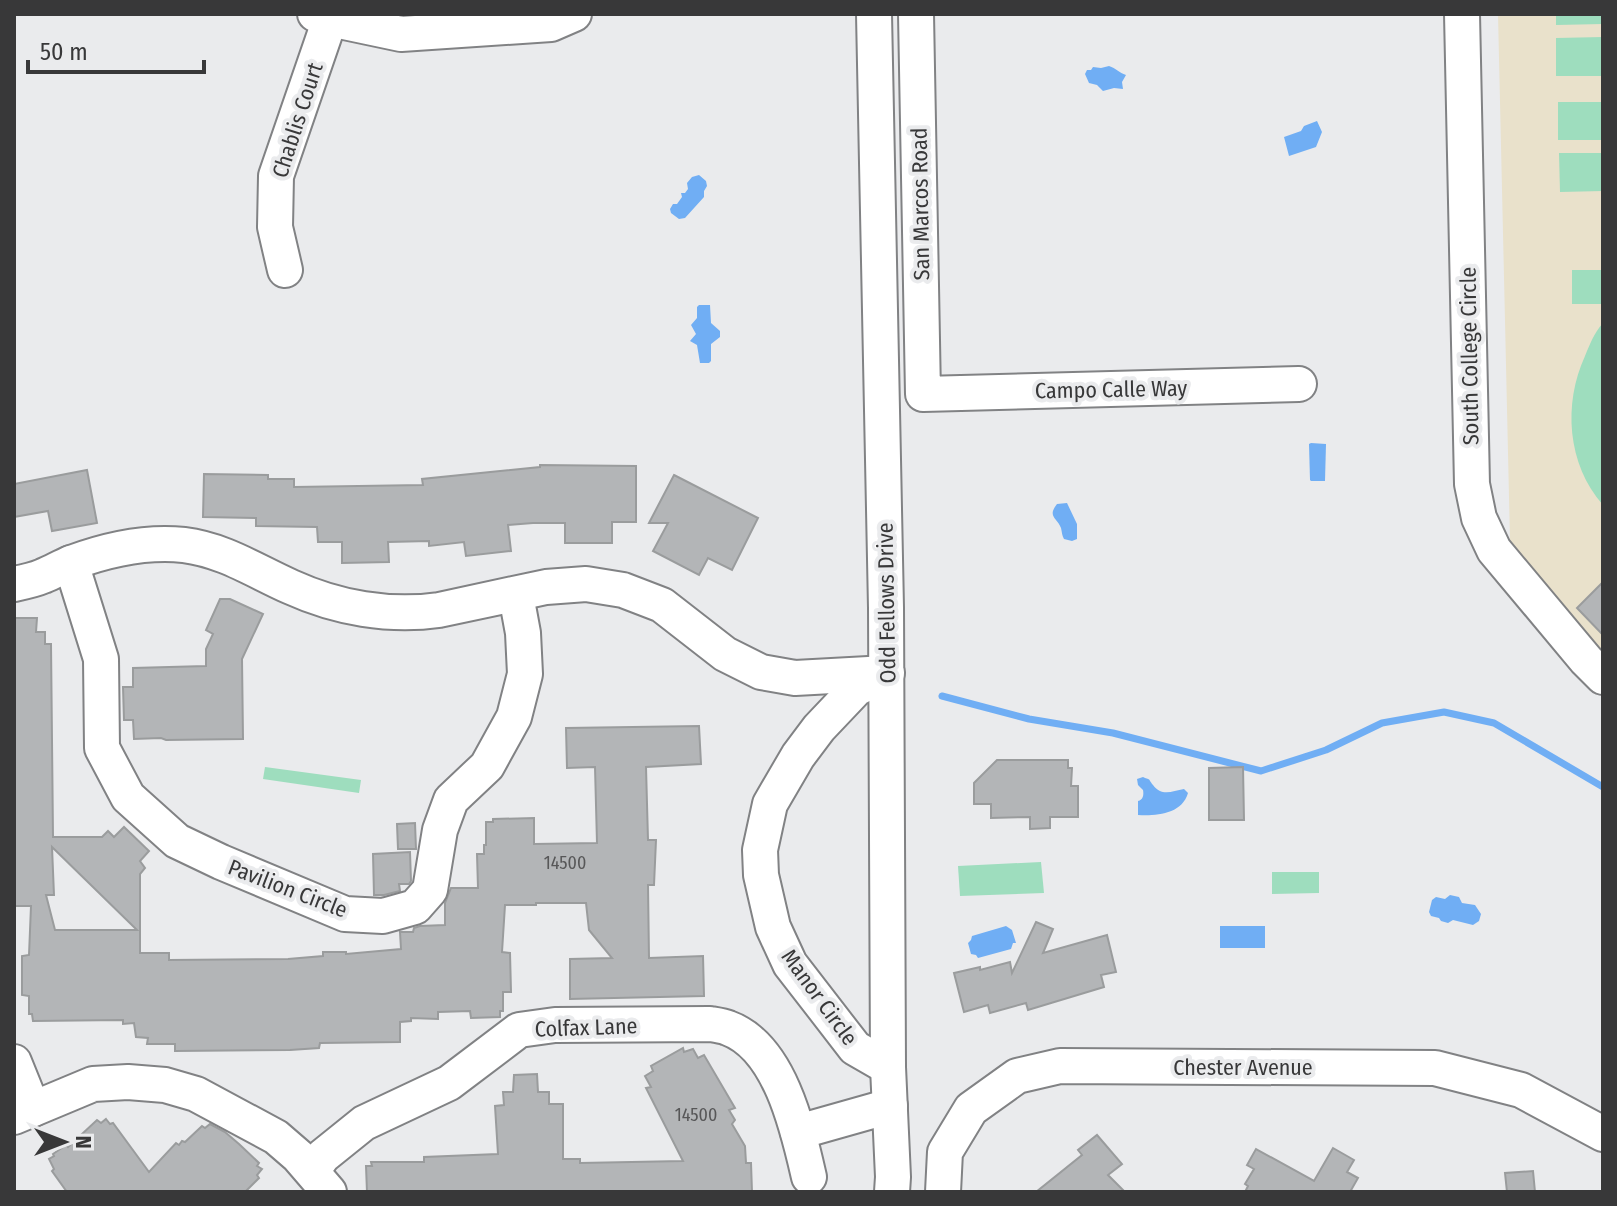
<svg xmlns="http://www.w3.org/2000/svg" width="1617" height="1206" font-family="'Fira Sans Condensed',sans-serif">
  <rect width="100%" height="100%" fill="#eaebed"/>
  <!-- education -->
  <path fill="#e9e1cb" d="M1498 14H1603V659L1510 540Z"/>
  <!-- green -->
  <g fill="#9eddbe">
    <path d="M1556 14H1603V24L1556 25Z"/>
    <path d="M1603 37V76H1556V38Z"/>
    <rect x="1558" y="102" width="45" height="38"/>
    <path d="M1559 153H1603V191L1560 192Z"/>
    <rect x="1572" y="270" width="31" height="34"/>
    <path d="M1603 323V505C1567 464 1563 404 1585 356 1590 344 1594 333 1603 323Z"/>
    <path d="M265 767 361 780 359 793 263 779Z"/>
    <path d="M1041 862 1044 893 960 896 958 866Z"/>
    <path d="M1272 872H1319V893L1272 894Z"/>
  </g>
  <!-- water -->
  <g fill="#70aef4">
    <path d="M1109 66C1116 68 1119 73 1126 75L1122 82 1123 89 1114 88 1103 91 1097 85 1089 83 1085 74 1087 70H1091L1093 67 1101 68Z"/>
    <path d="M1317 121 1322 132 1316 147 1289 156 1284 137 1301 131 1304 126Z"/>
    <path d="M699 175 706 181 707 186 704 191V197L685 218 679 219 671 213 670 209 673 204H677L682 197 681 193H685L688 189 687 183 692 177Z"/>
    <path d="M699 305H710L711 323 720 331V337L711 344V361L709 363H700L697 345 690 341 696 334 691 325 697 318V307Z"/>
    <path d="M1311 443 1326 444 1325 481H1311L1310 480 1309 444Z"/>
    <path d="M1067 503 1077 524V539L1072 541 1064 539C1062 536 1062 532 1061 528 1057 517 1047 517 1057 504Z"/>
    <path d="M1143 777C1152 781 1147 777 1153 785 1162 797 1172 791 1184 789L1188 793C1182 814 1157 816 1138 815V801C1143 800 1144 795 1143 790L1138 785 1137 779Z"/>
    <path d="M1450 895 1459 897 1462 903 1475 905 1481 914 1479 921 1473 925 1453 920 1448 923 1441 921 1439 918 1431 916 1429 912 1432 900 1436 897 1445 899Z"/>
    <path d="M1006 926 1012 930 1016 943H1013L1011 949 978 958 976 955 971 954 968 943 971 940 972 936Z"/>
    <rect x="1220" y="926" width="45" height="22"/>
  </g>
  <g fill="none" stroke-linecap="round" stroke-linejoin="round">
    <!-- stream -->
    <path stroke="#70aef4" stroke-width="7" d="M942 696 1029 719 1113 733 1261 771 1326 750 1382 723 1444 712 1494 723 1603 787"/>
  </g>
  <!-- building -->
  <g fill="#b3b5b7" stroke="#9a9c9d" stroke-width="2" fill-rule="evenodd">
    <path d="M540 465 636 466V522H612V543H565V523H533L508 525 511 551 466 556 464 542 429 546V541L388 542 389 562 342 563V542H318L317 527 256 526V518L203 517 204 474 268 475V479H294V487L423 485 422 479 540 467Z"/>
    <path d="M87 470 97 523 52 531 48 511 14 517V484Z"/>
    <path d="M674 475 758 518 732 570 708 558 699 575 653 551 668 523H649Z"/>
    <path d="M1603 582V635L1577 608Z"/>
    <path d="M220 599H230L263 614 242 659 243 739 166 740 161 738 134 739 133 720H124L123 687H133V668L206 666V649L213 634 206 630Z"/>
    <path d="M14 618H37L36 632H45V644H51L53 837H102L108 831 114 837 124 827 149 851 140 861 145 868 140 874V953H169V960L288 959 323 956V952H346V954L401 949 400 932H413L414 928 420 926 445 925V903L451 888H478L477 854H484V845H486V822H493V819L534 818V844L597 843 595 767 567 768 566 728 699 726 701 764 646 767 648 840H656L654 885H648L649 958 703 956 704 996 570 999V959L612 958 589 930 586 903H536V905H505L502 952 510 953 511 992H503V1011H500V1017L471 1018 470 1011 438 1012V1019L411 1018V1021L400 1022V1042L320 1043 319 1048 290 1050 175 1051V1044H147L148 1038 136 1037 134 1023 123 1024V1020L33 1021 32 1014H29V996L22 995V956L29 955 31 906H14ZM52 847 137 930H55L46 895H54Z"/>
    <path d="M997 760H1068V768H1072L1071 786H1078V817H1050V828L1030 829V817L991 818V804H974V783Z"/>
    <path d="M1243 767 1244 820H1209V768Z"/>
    <path d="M415 823 416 849H398L397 824Z"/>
    <path d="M410 852 411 881 409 884H399L400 891 384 895H374L373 854Z"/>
    <path d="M1036 922 1053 929 1043 953 1107 935 1116 972 1101 975 1104 987 1028 1010 1026 1003 990 1013 988 1005 964 1012 954 973 980 967V970L1010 962 1012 973Z"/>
    <path d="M683 1048 684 1052 693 1049 698 1058 704 1055 735 1108 729 1110 735 1120 732 1124 745 1146 746 1163H751L752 1192H367L366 1166H372L371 1162H424V1157L498 1154 495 1106 504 1105 503 1092H513L514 1075 537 1074 538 1092H549V1104H563V1159H580V1163L683 1161 646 1088 651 1087 645 1076 653 1071 651 1066Z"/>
    <path d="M106 1119 110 1124 113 1123 149 1172 176 1143 179 1145 182 1141 185 1142 202 1126 205 1128 210 1124 225 1132 239 1144 259 1163 257 1166 262 1169 257 1175 259 1178 245 1192H67L52 1171 54 1169 49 1159 54 1156 53 1154 66 1145 68 1147 97 1120 101 1123Z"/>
    <path d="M1097 1135 1122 1164 1108 1175 1125 1192H1036L1082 1155 1078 1150Z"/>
    <path d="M1333 1148 1354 1160 1347 1172 1358 1178 1350 1192H1245L1248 1186 1245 1184 1254 1169 1247 1165 1256 1149 1314 1181Z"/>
    <path d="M1533 1171 1535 1192H1507L1505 1173Z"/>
  </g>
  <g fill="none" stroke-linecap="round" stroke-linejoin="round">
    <!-- minor casing -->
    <g stroke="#818284" stroke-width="38">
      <g id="minor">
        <path d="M315 14 330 19 401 34 551 24 574 14"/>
        <path d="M874 14 886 608 888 1067 893 1177 892 1192"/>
        <path d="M916 14 923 394 1299 384"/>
        <path d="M1462 14 1472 484 1479 518 1494 550 1586 660 1603 677"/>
        <path d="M285 270 275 227 276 176 330 19"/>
        <path d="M71 563 101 659 102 748 128 797 177 841 221 862 345 914 383 916 415 907 430 890 440 830 451 800 487 766 514 717 525 674 523 633 516 595"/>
        <path d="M14 584C24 582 34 580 43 576 53 572 61 567 71 563 106 550 146 541 184 545 224 550 255 571 291 587 337 608 389 617 439 610L546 587 586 584 623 590 662 605 725 654 761 672 795 678 887 673"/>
        <path d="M883 675 856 689 819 728 798 756 770 804 760 850 761 875 773 927 790 964 855 1048 888 1067"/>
        <path d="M14 1062 33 1109"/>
        <path d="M14 1117 93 1084 128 1082 165 1085 196 1094 276 1137 298 1156 329 1192"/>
        <path d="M798 1132 890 1106"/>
        <path d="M312 1171 323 1156 364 1123 449 1083 519 1030 555 1025 710 1024C716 1025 723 1026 728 1028 780 1047 798 1129 809 1177"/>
        <path d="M943 1192 945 1152 971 1109 1017 1076 1060 1066 1435 1068 1521 1090 1603 1134"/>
      </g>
    </g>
    <!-- minor -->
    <use href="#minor" stroke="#fff" stroke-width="34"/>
  </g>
  <g text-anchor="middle" stroke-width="8" stroke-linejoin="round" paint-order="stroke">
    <!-- number labels -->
    <g font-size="18" fill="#575758">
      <text x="565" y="869">14500</text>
      <text x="696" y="1121">14500</text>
    </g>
    <!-- street labels -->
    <g font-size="22" fill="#383839" stroke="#eaebed">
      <text transform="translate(297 120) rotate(-72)" y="8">Chablis Court</text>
      <text transform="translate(920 204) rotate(-91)" y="8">San Marcos Road</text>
      <text transform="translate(1469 356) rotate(-91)" y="8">South College Circle</text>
      <text transform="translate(1111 389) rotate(-1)" y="8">Campo Calle Way</text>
      <text transform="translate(886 603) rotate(-91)" y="8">Odd Fellows Drive</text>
      <text transform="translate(288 888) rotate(21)" y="8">Pavilion Circle</text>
      <text transform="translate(820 997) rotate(54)" y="8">Manor Circle</text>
      <text transform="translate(586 1027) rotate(-2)" y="8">Colfax Lane</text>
      <text x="1243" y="1075">Chester Avenue</text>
    </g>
  </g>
  <!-- border -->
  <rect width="1617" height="1206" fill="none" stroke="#383839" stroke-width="32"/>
  <!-- north arrow -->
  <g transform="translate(64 1142) rotate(90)" stroke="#eaebed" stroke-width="6" paint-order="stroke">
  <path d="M0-6L14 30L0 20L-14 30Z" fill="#383839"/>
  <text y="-12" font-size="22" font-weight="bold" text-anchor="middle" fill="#383839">N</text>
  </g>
  <!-- scale -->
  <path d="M28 60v12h176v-12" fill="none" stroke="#383839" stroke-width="4"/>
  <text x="40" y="60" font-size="24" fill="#383839" stroke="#eaebed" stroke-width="6" paint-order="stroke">50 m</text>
</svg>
